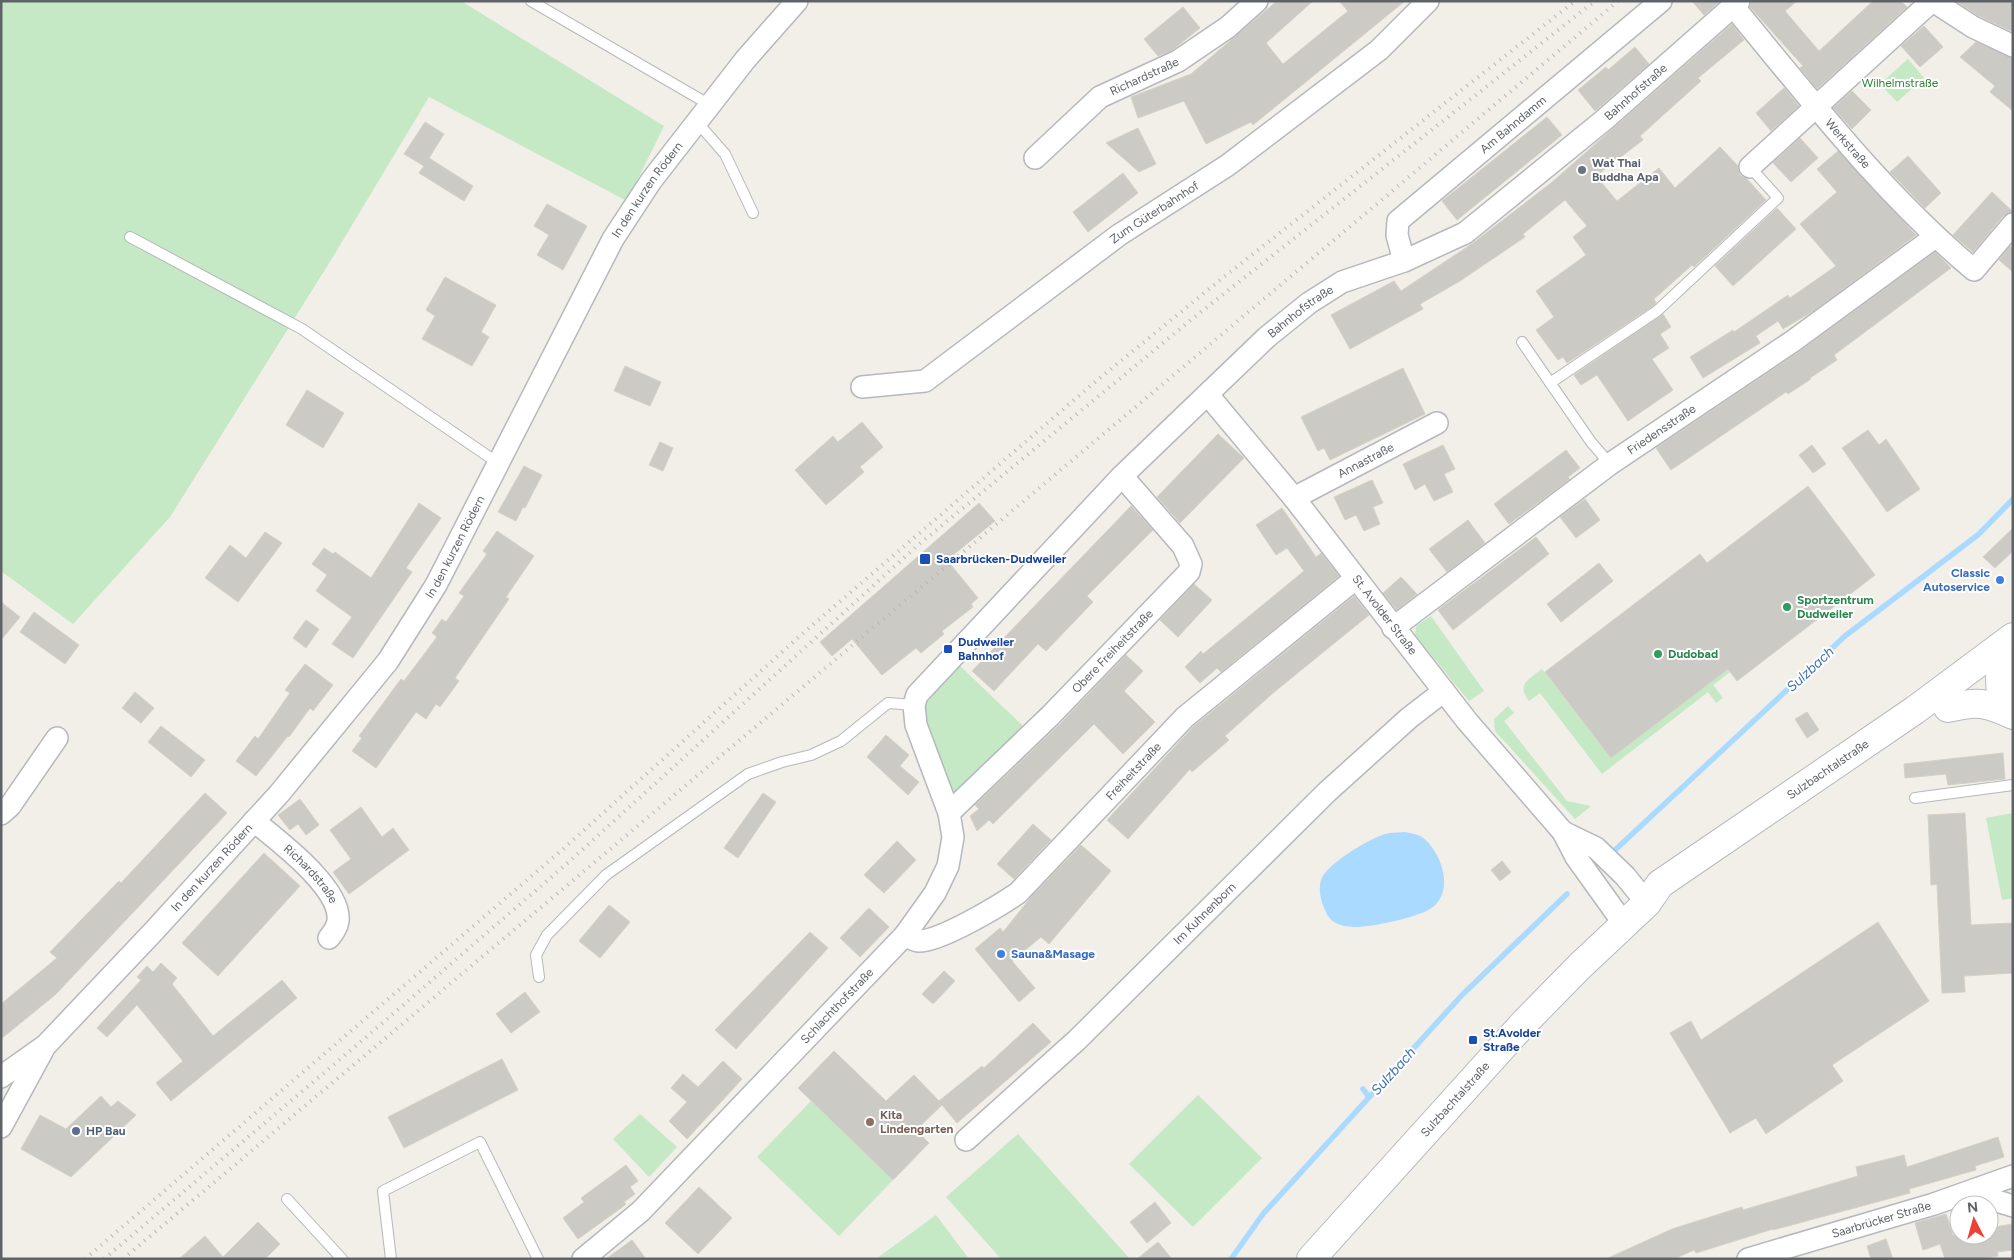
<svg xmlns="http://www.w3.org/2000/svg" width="2014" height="1260" font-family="Figtree,sans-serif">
  <rect width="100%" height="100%" fill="#f1efe8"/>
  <!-- green -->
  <g fill="#c5e8c5">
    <path d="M1 1H461L664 126 627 201 429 97 331 260 170 517 73 624 1 571Z"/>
    <path d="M1908 59 1924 78 1897 102 1880 84Z"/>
    <path d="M1431 616 1484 691 1469 701 1415 635 1416 626Z"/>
    <path d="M959 665 1025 728 954 800C946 779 917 723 925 703 928 693 951 674 959 665Z"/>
    <path d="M1542 669 1611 758 1728 669 1730 672 1713 685 1723 698 1716 703 1708 692 1602 774 1540 693 1529 701C1516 684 1529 679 1542 669Z"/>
    <path d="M1508 706 1514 713 1504 721 1567 801 1591 806 1575 819 1495 731 1494 719Z"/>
    <path d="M2013 813V898L2002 900 1986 818Z"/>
    <path d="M1198 1095 1262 1158 1193 1227 1129 1164Z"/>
    <path d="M811 1101 893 1180 839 1236 757 1157Z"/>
    <path d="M640 1114 677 1147 649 1177 613 1139Z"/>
    <path d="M1018 1134 1130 1259H1001L946 1197Z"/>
    <path d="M936 1215 969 1259H876Z"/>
  </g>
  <!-- water -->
  <path fill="#aadaff" d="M1404 832C1410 833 1417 834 1422 837 1441 851 1455 890 1433 907 1421 917 1372 927 1356 927 1343 927 1330 924 1325 910 1321 901 1318 890 1321 880 1326 864 1369 839 1385 834 1391 832 1398 833 1404 832Z"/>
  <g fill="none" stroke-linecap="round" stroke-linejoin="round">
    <!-- stream -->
    <g stroke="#aadaff" stroke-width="5.5">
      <path d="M1615 850 1845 636 1979 534 2013 499"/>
      <path d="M1363 1089 1369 1097"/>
      <path d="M1231 1259 1263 1214 1462 995 1567 894"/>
    </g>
  </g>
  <!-- building -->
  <g fill="#cccac5" stroke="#d6d1c6">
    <path d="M1277 1H1313L1266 43 1283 64 1348 11 1339 1H1405L1253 125 1251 122 1206 144 1184 101 1138 118 1131 97 1191 74Z"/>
    <path d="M1692 1H1720L1704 15Z"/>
    <path d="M1751 1H1797L1785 11 1819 51 1873 1H1901L1907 7 1817 89 1800 68 1803 66 1750 7Z"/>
    <path d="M1956 1H2013V32L1979 16Z"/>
    <path d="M1183 7 1200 28 1171 51 1158 56 1144 39Z"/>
    <path d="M1732 24 1744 40 1698 78 1701 81 1640 136 1643 140 1596 176 1617 201 1659 168 1675 188 1720 147 1738 166 1740 175 1747 179 1766 200 1694 267 1692 265 1654 299 1656 303 1653 306 1567 363 1563 357 1558 360 1536 330 1554 317 1536 291 1586 255 1573 237 1587 226 1565 200 1523 234 1525 237 1460 281 1420 304 1423 309 1350 349 1331 315 1394 281 1401 291 1473 243 1551 183Z"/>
    <path d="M1924 26 1943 47 1920 67 1901 46Z"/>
    <path d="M1976 42 2013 58V111L1990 92 1995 86 1960 57Z"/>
    <path d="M1635 47 1649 64 1595 111 1578 90 1606 67 1608 70Z"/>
    <path d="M1784 88 1799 106 1771 131 1756 113Z"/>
    <path d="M1852 91 1871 110 1852 129 1833 108Z"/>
    <path d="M1547 117 1562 135 1457 220 1442 201Z"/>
    <path d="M425 122 444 134 429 158 473 186 464 201 419 173 424 166 404 154Z"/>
    <path d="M1138 128 1156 164 1139 172 1106 143Z"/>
    <path d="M1800 138 1818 158 1791 182 1773 163Z"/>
    <path d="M1838 151 1916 235 1815 310 1783 329 1778 321 1756 336 1760 343 1703 378 1690 357 1733 330 1734 332 1788 295 1790 298 1836 266 1800 224 1837 192 1817 169Z"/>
    <path d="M1908 156 1941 193 1925 208 1890 172Z"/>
    <path d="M1123 173 1138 193 1088 232 1073 212Z"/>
    <path d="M1992 192 2013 212 2003 216 1973 252 1953 235Z"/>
    <path d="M547 204 587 226 563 270 537 255 549 235 534 226Z"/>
    <path d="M1777 208 1796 229 1733 286 1715 266Z"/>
    <path d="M2010 246 2013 249V272L1999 260Z"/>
    <path d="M1935 252 1951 268 1834 355 1837 360 1810 378 1811 379 1788 394 1786 392 1671 470 1656 448 1800 351Z"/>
    <path d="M445 277 496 305 481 332 489 337 472 366 422 339 435 316 426 310Z"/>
    <path d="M1663 314 1671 327 1660 334 1669 348 1652 359 1673 390 1628 421 1597 375 1581 385 1574 375Z"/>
    <path d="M625 366 661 382 650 406 614 391Z"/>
    <path d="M1403 368 1425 414 1330 460 1324 448 1318 451 1301 417Z"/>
    <path d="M307 390 344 413 323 448 286 425Z"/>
    <path d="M862 422 883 447 860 467 864 472 826 505 795 470 833 436 838 442Z"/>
    <path d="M1868 430 1879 445 1886 439 1920 489 1887 512 1842 448Z"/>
    <path d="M1218 434 1244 458 1180 523 1157 497Z"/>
    <path d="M660 442 673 448 663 471 649 465Z"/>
    <path d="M1443 445 1455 469 1444 474 1453 492 1434 501 1425 484 1415 490 1403 464Z"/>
    <path d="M1812 445 1826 464 1813 473 1799 455Z"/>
    <path d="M1566 450 1580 468 1568 477 1570 479 1509 524 1494 504Z"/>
    <path d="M524 466 542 475 525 508 523 507 516 521 498 512Z"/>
    <path d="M1372 480 1383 503 1373 507 1380 524 1364 531 1356 515 1345 520 1334 497Z"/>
    <path d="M1808 486 1875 575 1737 681 1728 669 1611 758 1545 672 1700 554 1707 563Z"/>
    <path d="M1585 499 1600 520 1576 538 1560 517Z"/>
    <path d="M419 503 441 518 406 568 412 572 353 658 332 644 352 617 316 591 327 575 312 564 324 548 333 554 335 552 371 578Z"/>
    <path d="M979 503 995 521 947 560 978 598 971 604 973 607 942 631 944 634 921 653 916 648 882 675 852 639 832 656 820 642Z"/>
    <path d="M1131 506 1153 530 1087 596 1093 602 1046 651 1038 644 994 691 972 671Z"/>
    <path d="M1282 508 1316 557 1321 553 1339 576 1221 672 1217 668 1200 683 1185 667 1201 651 1203 654 1304 571 1287 548 1276 555 1256 525Z"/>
    <path d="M1468 520 1485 543 1447 572 1429 549Z"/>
    <path d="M2013 528V551L1995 568 1983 557Z"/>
    <path d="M497 531 534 556 506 597 509 599 455 678 459 681 440 707 436 704 426 719 416 712 376 768 352 751 362 738 359 736 401 679 404 681 437 637 432 633 442 619 446 622 464 596 459 593 487 554 483 551Z"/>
    <path d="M265 532 282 543 238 602 205 578 230 545 246 558Z"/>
    <path d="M1536 537 1549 554 1453 630 1438 610Z"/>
    <path d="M1599 563 1613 581 1561 622 1547 604Z"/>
    <path d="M1401 577 1417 594 1397 610 1383 593Z"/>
    <path d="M1194 584 1212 600 1178 637 1160 620Z"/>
    <path d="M1354 596 1369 615 1273 693 1225 736 1229 740 1192 772 1190 769 1128 839 1107 820 1194 726Z"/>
    <path d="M1 602 20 617 1 640Z"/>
    <path d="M34 612 79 645 65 664 20 632Z"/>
    <path d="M306 620 319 629 306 648 293 638Z"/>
    <path d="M1126 655 1143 671 1124 691 1155 722 1123 754 1094 724 993 824 989 820 977 831 970 816 979 809 975 805 1059 725Z"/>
    <path d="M305 664 333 685 313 711 310 708 289 737 288 736 256 776 236 761 255 736 258 739 290 693 285 690Z"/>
    <path d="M135 692 154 708 141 723 122 708Z"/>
    <path d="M1807 712 1819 730 1807 738 1795 719Z"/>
    <path d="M161 726 205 760 191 777 148 742Z"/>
    <path d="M886 735 909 755 900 766 919 782 908 795 867 757Z"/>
    <path d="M2003 753 2005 779 1948 785 1946 774 1905 778 1904 764Z"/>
    <path d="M205 793 227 813 55 995 1 1039V1004L57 958 50 952 119 881 121 883Z"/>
    <path d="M763 793 776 802 738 858 724 848Z"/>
    <path d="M300 799 319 825 306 835 298 824 290 830 278 815Z"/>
    <path d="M361 807 382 837 393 828 409 850 349 894 333 872 351 859 330 830Z"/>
    <path d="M1965 813 1971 925 2013 923V973L1964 976 1965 992 1942 993 1937 884 1931 885 1928 815Z"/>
    <path d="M1033 824 1051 840 1014 879 997 864Z"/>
    <path d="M897 841 916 860 884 893 864 875Z"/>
    <path d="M1081 845 1111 871 1049 944 1041 937 1012 961 1035 988 1019 1002 975 949 1000 928 1003 932 1032 896Z"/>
    <path d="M264 853 300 886 218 976 182 943Z"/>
    <path d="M1502 861 1511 872 1500 881 1491 870Z"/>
    <path d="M609 905 630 922 600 958 579 941Z"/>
    <path d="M869 908 889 927 860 957 840 938Z"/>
    <path d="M1878 922 1929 1001 1832 1065 1843 1081 1766 1134 1756 1118 1730 1133 1670 1033 1691 1021 1701 1040Z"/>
    <path d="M810 932 828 948 736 1049 715 1030Z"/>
    <path d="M161 963 177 978 172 984 213 1036 282 980 297 998 171 1101 156 1083 183 1061 137 1005 107 1037 97 1028 141 980 137 977 147 966 153 972Z"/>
    <path d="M944 971 955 981 933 1004 922 994Z"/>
    <path d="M525 992 540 1012 511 1033 496 1014Z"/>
    <path d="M1033 1023 1051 1042 957 1123 942 1105 916 1130 929 1143 893 1180 798 1088 834 1051 886 1101 914 1075 939 1101 982 1066 984 1068Z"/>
    <path d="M502 1059 518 1090 404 1148 388 1117Z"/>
    <path d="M723 1061 742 1079 687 1139 669 1121 687 1102 671 1088 683 1074 698 1087Z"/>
    <path d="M101 1096 111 1107 118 1101 136 1115 71 1177 21 1149 40 1115 66 1129Z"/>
    <path d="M1998 1137 2004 1157 1975 1166 1976 1170 1909 1189 1910 1193 1773 1230V1229L1696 1253 1694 1250 1674 1259H1606L1672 1229 1742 1207 1743 1210 1858 1176 1856 1167 1904 1155 1907 1167Z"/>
    <path d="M626 1165 638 1181 630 1187 635 1194 624 1202 626 1204 621 1208 578 1239 563 1218 584 1202 581 1198Z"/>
    <path d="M699 1187 732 1218 698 1254 665 1223Z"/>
    <path d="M1155 1202 1171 1223 1147 1243 1130 1222Z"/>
    <path d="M1946 1214 1953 1235H1989V1228L2013 1224V1250L1997 1252 1998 1256 1981 1259H1945L1940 1244 1923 1250 1915 1223Z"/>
    <path d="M258 1222 280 1244 265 1259H179L205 1236 223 1257Z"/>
    <path d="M1886 1239 1893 1259H1871L1867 1246Z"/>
    <path d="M632 1240 646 1259H606Z"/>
    <path d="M1158 1242 1172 1259H1137Z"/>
  </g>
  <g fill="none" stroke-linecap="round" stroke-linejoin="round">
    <!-- lane casing -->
    <g stroke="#b5b8bc" stroke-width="12">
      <g id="lane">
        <path d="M531 1 710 105"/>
        <path d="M697 122 725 154 753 213"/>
        <path d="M130 237 302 329 498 463"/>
        <path d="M1522 342 1591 442 1610 464"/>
        <path d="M1550 383 1657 311 1778 198 1750 167"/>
        <path d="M1915 798 2013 785"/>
        <path d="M539 977 536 955 547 935 606 875 748 774 782 762 811 755 841 741 888 703 914 705"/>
        <path d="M287 1199 342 1259"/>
        <path d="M391 1259 383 1191 480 1142 538 1259"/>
      </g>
    </g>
    <!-- street casing -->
    <g stroke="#b5b8bc" stroke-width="24">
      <g id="street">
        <path d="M1933 1 1973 27 2013 46"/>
        <path id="s1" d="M1733 6C1809 98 1882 193 1974 270L2013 224"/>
        <path id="s2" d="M1035 158 1100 97 1178 61 1228 27 1257 1"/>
        <path d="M1750 167 1932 1"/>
        <path id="s3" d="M1404 261 1397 235 1398 221 1661 1"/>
        <path id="s4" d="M862 387 925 381 1119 235 1228 165 1379 50 1428 1"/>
        <path id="s5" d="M1208 395 1294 498 1467 721 1563 832 1576 857 1624 924"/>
        <path id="s6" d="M1294 498 1437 423"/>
        <path id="s7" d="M1393 628 1610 464 1793 341 1935 237"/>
        <path id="s8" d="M949 813 1050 716 1189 572 1191 564 1183 546 1122 476"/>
        <path d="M1 814 10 806 57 738"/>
        <path id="s9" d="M254 821C277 840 342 888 338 921 337 928 333 933 329 938"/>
        <path d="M1563 832 1596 848 1625 876 1647 903"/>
        <path id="s10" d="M905 935C909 937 914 941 919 941 941 941 999 906 1018 893L1185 717 1355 579"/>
        <path id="s11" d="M1 1077 46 1045 153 932 279 794 388 661 436 585 613 239 651 181 745 60 797 1"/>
        <path d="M1 1127 43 1050"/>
        <path id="s12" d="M966 1140 1077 1040 1327 792 1409 718 1444 691"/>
        <path d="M1980 1188 1990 1199 2013 1206"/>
        <path id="s13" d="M583 1259 641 1211 905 935 935 893 948 866 953 837 949 813 916 725 914 705 917 695 1122 476 1267 337 1309 303 1342 282 1404 261 1465 233 1604 120 1739 1"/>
        <path id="s14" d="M1748 1259 1934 1204 2013 1176"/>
      </g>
    </g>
    <!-- secondary casing -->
    <g stroke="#b6babf" stroke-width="30">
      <g id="secondary">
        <path d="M1948 708C1977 701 1986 702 2013 715"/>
        <path d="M2005 711C1998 685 1997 663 2012 639"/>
        <path id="s15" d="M1311 1259 1525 1022 1580 966 1647 903 1660 884 1915 710 2013 637"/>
      </g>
    </g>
    <!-- lane -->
    <use href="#lane" stroke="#fff" stroke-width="10"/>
    <!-- street -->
    <use href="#street" stroke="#fff" stroke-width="21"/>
    <!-- secondary -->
    <use href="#secondary" stroke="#fff" stroke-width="28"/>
    <!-- rail -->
    <g stroke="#b6b7b8" stroke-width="4" stroke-dasharray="1 6" stroke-linecap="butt">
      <path d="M85 1259 562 850 801 635 1095 382 1225 276 1575 1"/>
      <path d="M104 1259 364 1039 571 860 917 546 1192 319 1595 1"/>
      <path d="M123 1259 1618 1"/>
    </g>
  </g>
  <!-- markers -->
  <circle fill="#6b7280" stroke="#fff" stroke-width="2" cx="1582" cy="170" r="5"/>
  <g fill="#1a4fb4" stroke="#fff" stroke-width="2">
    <rect x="919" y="553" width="12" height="12" rx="2.5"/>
    <rect x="943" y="644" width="10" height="10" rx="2.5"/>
    <rect x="1468" y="1035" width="10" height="10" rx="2.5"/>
  </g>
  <g fill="#3f7fe0" stroke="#fff" stroke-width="2">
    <circle cx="2000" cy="580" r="5"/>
    <circle cx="1001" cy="954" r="5"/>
  </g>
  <g fill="#2e9e5b" stroke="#fff" stroke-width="2">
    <circle cx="1787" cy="607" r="5"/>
    <circle cx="1658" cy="654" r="5"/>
  </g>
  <circle fill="#8d6e63" stroke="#fff" stroke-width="2" cx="870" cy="1122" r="5"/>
  <circle fill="#5c6f8a" stroke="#fff" stroke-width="2" cx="76" cy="1131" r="5"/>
  <g text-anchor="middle" stroke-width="4" stroke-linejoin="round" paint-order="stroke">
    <!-- street labels -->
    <g font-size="12" fill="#5f6368" stroke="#fff">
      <text dy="4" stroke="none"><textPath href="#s2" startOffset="138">Richardstraße</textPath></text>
      <text dy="4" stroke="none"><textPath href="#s13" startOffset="1665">Bahnhofstraße</textPath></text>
      <text dy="4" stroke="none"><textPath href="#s3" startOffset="191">Am Bahndamm</textPath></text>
      <text dy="4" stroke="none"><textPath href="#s1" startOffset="179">Werkstraße</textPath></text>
      <text dy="4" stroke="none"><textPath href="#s11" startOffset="1108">In den kurzen Rödern</textPath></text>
      <text dy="4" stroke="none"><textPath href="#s4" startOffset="348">Zum Güterbahnhof</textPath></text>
      <text dy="4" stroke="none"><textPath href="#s13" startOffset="1260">Bahnhofstraße</textPath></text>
      <text dy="4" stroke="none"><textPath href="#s7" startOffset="334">Friedensstraße</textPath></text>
      <text dy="4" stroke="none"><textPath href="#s6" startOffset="81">Annastraße</textPath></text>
      <text dy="4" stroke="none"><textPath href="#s11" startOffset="702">In den kurzen Rödern</textPath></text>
      <text dy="4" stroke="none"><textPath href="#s5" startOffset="282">St. Avolder Straße</textPath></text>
      <text dy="4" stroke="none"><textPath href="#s8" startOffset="230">Obere Freiheitstraße</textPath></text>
      <text dy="4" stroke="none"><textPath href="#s15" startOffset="716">Sulzbachtalstraße</textPath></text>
      <text dy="4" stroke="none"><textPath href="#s10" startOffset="294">Freiheitstraße</textPath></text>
      <text dy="4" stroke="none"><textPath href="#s11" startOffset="298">In den kurzen Rödern</textPath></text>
      <text dy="4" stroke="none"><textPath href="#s9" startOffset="78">Richardstraße</textPath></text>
      <text dy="4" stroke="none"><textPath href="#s12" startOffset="329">Im Kuhnenborn</textPath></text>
      <text dy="4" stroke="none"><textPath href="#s13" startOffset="359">Schlachthofstraße</textPath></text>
      <text dy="4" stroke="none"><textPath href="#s15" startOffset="215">Sulzbachtalstraße</textPath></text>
      <text dy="4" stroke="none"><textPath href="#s14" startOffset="139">Saarbrücker Straße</textPath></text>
    </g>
    <!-- park labels -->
    <g font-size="12" fill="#348238" stroke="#fff">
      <text x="1900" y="87">Wilhelmstraße</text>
    </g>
    <!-- worship labels -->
    <g font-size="12" font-weight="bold" fill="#5b616d" stroke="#fff" text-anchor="start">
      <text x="1592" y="167">Wat Thai<tspan x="1592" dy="14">Buddha Apa</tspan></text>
    </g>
    <!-- transit labels -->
    <g font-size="12" font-weight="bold" fill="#164399" stroke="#fff" text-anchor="start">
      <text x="936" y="563">Saarbrücken-Dudweiler</text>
      <text x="958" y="646">Dudweiler<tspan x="958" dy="14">Bahnhof</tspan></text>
      <text x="1483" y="1037">St.Avolder<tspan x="1483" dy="14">Straße</tspan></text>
    </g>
    <!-- shop labels -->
    <g font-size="12" font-weight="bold" fill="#366cbe" stroke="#fff" text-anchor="end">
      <text x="1990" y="577">Classic<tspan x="1990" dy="14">Autoservice</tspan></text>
      <text x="1011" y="958" text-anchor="start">Sauna&amp;Masage</text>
    </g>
    <!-- leisure labels -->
    <g font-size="12" font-weight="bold" fill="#27864d" stroke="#fff" text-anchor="start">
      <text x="1797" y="604">Sportzentrum<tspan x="1797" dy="14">Dudweiler</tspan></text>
      <text x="1668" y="658">Dudobad</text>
    </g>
    <!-- education labels -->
    <g font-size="12" font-weight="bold" fill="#785e54" stroke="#fff" text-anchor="start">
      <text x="880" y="1119">Kita<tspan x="880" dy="14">Lindengarten</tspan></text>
    </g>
    <!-- service labels -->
    <g font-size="12" font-weight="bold" fill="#4e5e75" stroke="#fff" text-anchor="start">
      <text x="86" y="1135">HP Bau</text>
    </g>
    <!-- water labels -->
    <g font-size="14" font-style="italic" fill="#4174aa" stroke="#fff">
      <text transform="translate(1810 669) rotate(-43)" y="5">Sulzbach</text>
      <text transform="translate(1393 1071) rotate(-48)" y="5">Sulzbach</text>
    </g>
  </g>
  <!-- border -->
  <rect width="2014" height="1260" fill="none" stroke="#5f6368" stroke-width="5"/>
  <!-- north arrow -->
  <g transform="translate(1974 1220) rotate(354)"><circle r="24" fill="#ffffff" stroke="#bfc1c3"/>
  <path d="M0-4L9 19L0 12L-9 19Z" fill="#ea4335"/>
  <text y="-8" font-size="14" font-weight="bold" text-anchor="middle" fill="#5f6368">N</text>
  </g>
</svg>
